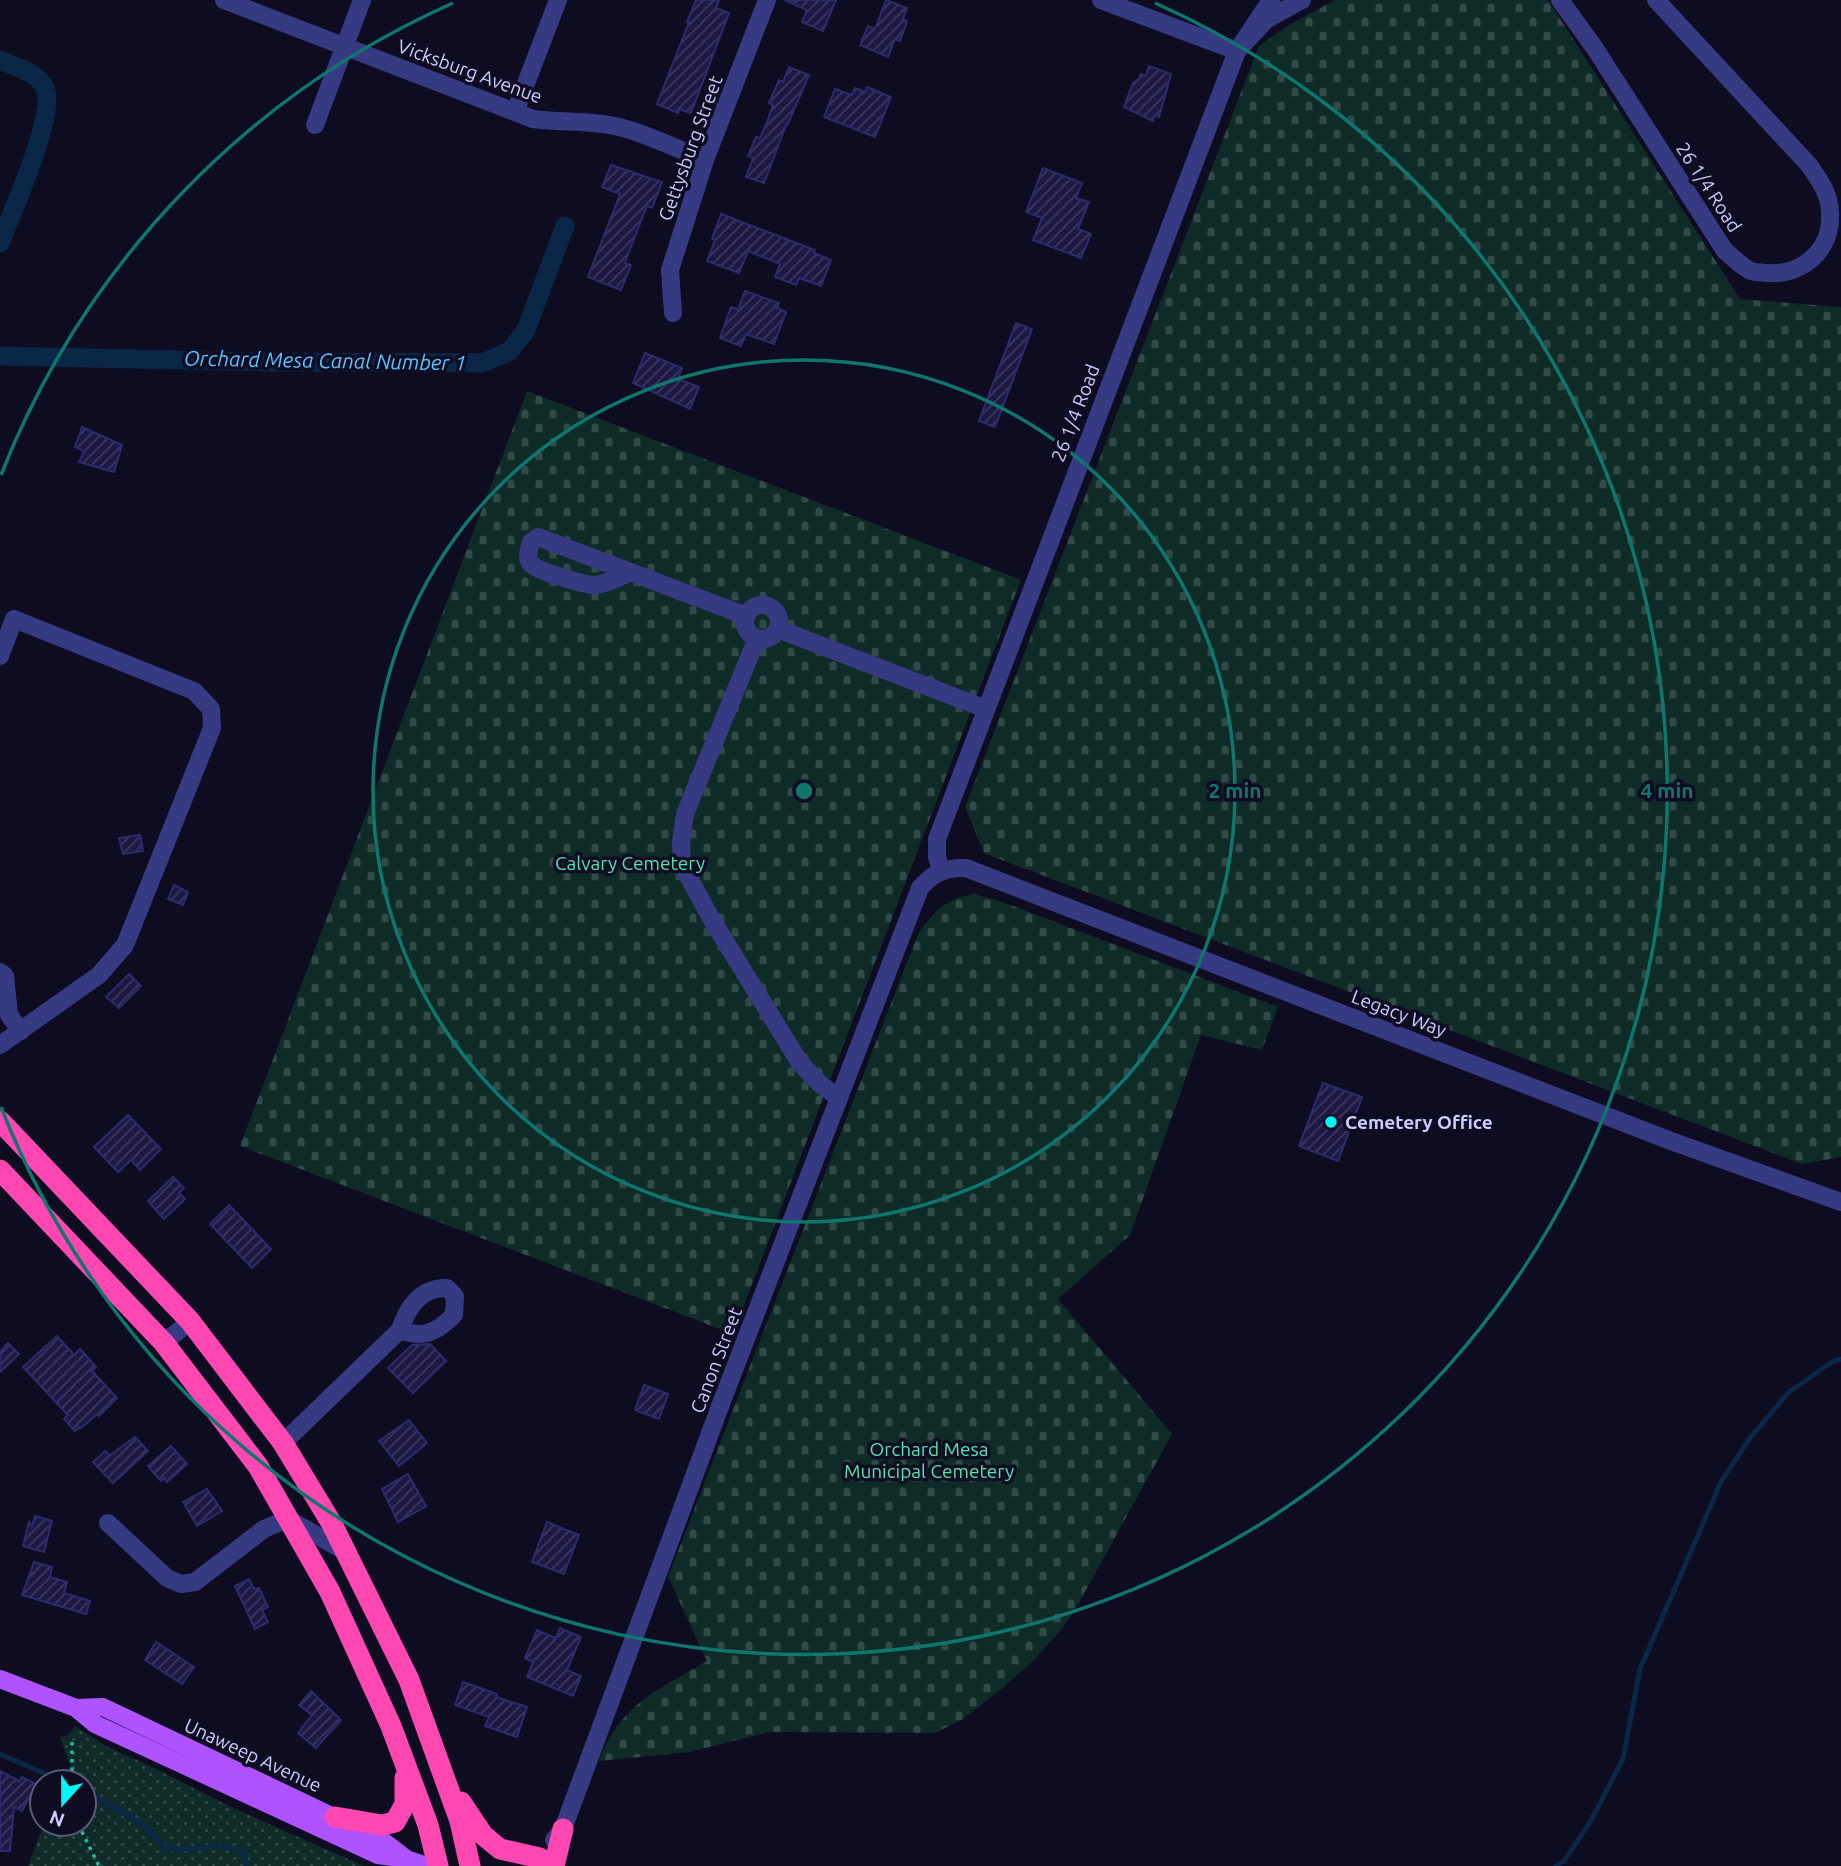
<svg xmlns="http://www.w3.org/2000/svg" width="1841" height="1866" font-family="Ubuntu,sans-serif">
  <defs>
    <pattern id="cemetery-stones" width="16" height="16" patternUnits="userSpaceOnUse" patternTransform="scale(1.75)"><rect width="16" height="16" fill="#0f2b27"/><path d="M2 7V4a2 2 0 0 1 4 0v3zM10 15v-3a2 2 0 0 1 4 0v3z" fill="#314947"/></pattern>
    <pattern id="park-dots" width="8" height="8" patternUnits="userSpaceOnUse" patternTransform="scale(1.75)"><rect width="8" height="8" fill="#0f2b27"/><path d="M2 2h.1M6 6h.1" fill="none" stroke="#314947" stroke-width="1.8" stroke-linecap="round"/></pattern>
    <pattern id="building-hatch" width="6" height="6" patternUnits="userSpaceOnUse" patternTransform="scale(1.75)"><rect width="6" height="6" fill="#1c1843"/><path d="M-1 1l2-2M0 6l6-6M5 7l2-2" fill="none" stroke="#3c385f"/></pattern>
  </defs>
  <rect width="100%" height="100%" fill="#0e0c21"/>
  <!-- cemetery -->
  <g fill="url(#cemetery-stones)">
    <path d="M1335 0H1548L1740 299 1841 307V1157L1802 1164 984 853 965 807 1259 46 1289 25Z"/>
    <path d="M527 391 1021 580 733 1334 240 1146Z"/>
    <path d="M975 894 1000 901 1278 1007 1262 1050 1201 1035 1130 1235 1058 1299 1172 1434 1075 1610 1060 1631 1031 1663 1000 1690 963 1719 935 1733 769 1732 689 1752 599 1761C620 1704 658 1690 707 1661L668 1577 918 934C936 910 944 899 975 894Z"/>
  </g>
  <!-- park -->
  <path fill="url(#park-dots)" d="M75 1726 106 1746 152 1767 231 1807 364 1866H28L44 1824H84V1782H61L70 1766 60 1737 68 1735Z"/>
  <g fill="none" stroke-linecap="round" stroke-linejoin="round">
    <!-- stream -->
    <g stroke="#0b2747" stroke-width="5">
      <path d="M0 1754 64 1782"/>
      <path d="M84 1790 145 1826 164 1847 175 1850 220 1846 243 1851 247 1866"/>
      <path d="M1556 1866 1565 1860 1590 1822 1623 1759 1640 1669 1721 1482 1750 1438 1789 1392 1832 1362 1841 1359"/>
    </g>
    <!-- canal -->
    <g stroke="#0b2747" stroke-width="19">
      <path d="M0 60C16 67 37 72 45 88 57 113 11 214 0 243"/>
      <path d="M0 356 267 362 483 363 510 351 526 330 565 226"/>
    </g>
  </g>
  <!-- building -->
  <g fill="url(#building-hatch)" stroke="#30296f" stroke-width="2">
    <path d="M696 0H719L716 8 729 13 691 113 679 109 678 113 657 104 689 22H687Z"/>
    <path d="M785 0H836L823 31 802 22 807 10Z"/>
    <path d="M886 0 907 8 903 19 907 21 900 41 895 39 888 57 860 45 868 26 875 29Z"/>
    <path d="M1149 66 1171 74 1159 117 1155 115 1153 121 1124 107 1133 83 1139 79 1141 74 1146 76Z"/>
    <path d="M789 67 809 75 788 124 787 123 764 183 746 177 753 158 748 156 756 137 760 138 767 122 773 105 769 103 779 80 783 82Z"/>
    <path d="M867 87 891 97 875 137 824 117 835 89 852 95 855 88 865 92Z"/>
    <path d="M611 165 662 182 652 208 647 206 632 244 625 263 631 265 621 290 588 277 620 194 602 187Z"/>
    <path d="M1043 168 1082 183 1076 198 1089 202 1078 229 1091 234 1081 258 1033 240 1042 218 1026 212Z"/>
    <path d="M721 214 815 250 814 253 831 260 821 286 799 278 796 285 775 277 780 264 748 251 739 273 707 261 715 240 712 239Z"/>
    <path d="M745 291 779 303 777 308 786 312 774 344 746 334 741 346 720 338 731 307 738 309Z"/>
    <path d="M1016 323 1032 329 995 427 979 421Z"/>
    <path d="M645 353 682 368 678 379 699 387 690 409 633 383Z"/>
    <path d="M82 427 122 445 114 472 79 462 84 451 75 447Z"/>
    <path d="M140 835 143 851 123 854 119 838Z"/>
    <path d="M174 885 188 892 183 905 168 899Z"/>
    <path d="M129 974 141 986 119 1008 106 997Z"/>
    <path d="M1323 1083 1362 1097 1338 1161 1299 1146Z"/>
    <path d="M128 1115 161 1149 140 1170 131 1160 118 1172 94 1147Z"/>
    <path d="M173 1177 184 1188 179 1193 185 1199 164 1219 148 1201Z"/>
    <path d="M229 1205 271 1249 252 1268 210 1224Z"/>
    <path d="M57 1336 74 1355 80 1349 96 1367 92 1371 117 1398 99 1416 97 1414 80 1429 79 1427 75 1431 64 1419 68 1415 23 1367Z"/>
    <path d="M8 1343 19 1354 0 1372V1352Z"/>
    <path d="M430 1344 446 1361 413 1393 388 1368 412 1345Z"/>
    <path d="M644 1385 668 1394 659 1419 635 1410Z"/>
    <path d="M409 1420 427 1443 399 1466 379 1441Z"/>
    <path d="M135 1437 148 1451 113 1483 93 1462 105 1451 110 1455Z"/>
    <path d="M171 1446 187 1464 167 1482 164 1478 161 1481 148 1466Z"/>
    <path d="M408 1474 426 1506 398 1522 382 1489Z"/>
    <path d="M207 1489 222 1511 197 1526 183 1502Z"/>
    <path d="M35 1516 52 1521 44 1552 23 1546 29 1522 32 1526Z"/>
    <path d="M547 1522 579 1535 564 1574 532 1562Z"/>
    <path d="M34 1562 52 1567 50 1577 67 1582 64 1593 90 1601 86 1614 22 1595Z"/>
    <path d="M249 1579 254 1589 259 1588 268 1607 262 1610 268 1622 255 1629 235 1586Z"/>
    <path d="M560 1628 581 1637 567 1670 581 1676 573 1696 527 1677 533 1662 525 1658 537 1630 556 1638Z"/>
    <path d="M156 1642 194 1667 182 1684 145 1660Z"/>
    <path d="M463 1682 497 1694 496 1697 527 1707 517 1737 485 1726 489 1717 455 1705Z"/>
    <path d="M311 1691 341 1720 316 1748 298 1733 312 1715 299 1705Z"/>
    <path d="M0 1771 20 1781 22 1777 36 1784 22 1811 14 1807 10 1851H0Z"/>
  </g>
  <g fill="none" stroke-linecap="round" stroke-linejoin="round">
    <!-- path -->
    <g stroke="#2ab69f" stroke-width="3.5" stroke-dasharray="3.5 5" stroke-linecap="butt">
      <path d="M72 1742V1782"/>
      <path d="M78 1824 99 1866"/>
    </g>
    <!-- minor -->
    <g stroke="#363a82" stroke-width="18">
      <path d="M224 0 533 119C562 123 591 120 619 127 648 134 677 149 705 160"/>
      <path d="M1101 0 1237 51 1271 0"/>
      <path d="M1560 0 1594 47 1725 251C1733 257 1742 267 1751 271 1756 273 1762 272 1767 273 1802 276 1832 250 1830 214 1830 194 1820 181 1809 165L1656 0"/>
      <path d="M515 112 558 0"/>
      <path d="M315 125 362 0"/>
      <path d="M673 313 670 270 705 160 767 0"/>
      <path d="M630 572C620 577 605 585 593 585 582 584 536 571 530 563 526 556 529 549 531 542L538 537 746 616"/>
      <circle cx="762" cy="622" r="17"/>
      <path d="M778 629 986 709"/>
      <path d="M757 638 685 814 681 842 682 865 712 920 800 1063 820 1084 839 1098"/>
      <path d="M0 656 14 619 194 691 211 709 212 728 125 945 99 975 0 1045"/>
      <path d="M941 870 937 857V839L1237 51 1266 20 1302 0"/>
      <path d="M0 972 5 976 9 1015 21 1031"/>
      <path d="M164 1343 190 1321"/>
      <path d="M283 1443 400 1330C407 1308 421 1287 447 1288L455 1296 454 1315C437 1332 424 1339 400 1330"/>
      <path d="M108 1523 167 1578 181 1584 195 1582 264 1529 288 1519 346 1552"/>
      <path d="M554 1840 563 1829 722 1401 920 888C933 873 946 867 966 868L1671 1141 1841 1202"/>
    </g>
    <!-- major -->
    <g stroke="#ae53ff" stroke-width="18">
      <path d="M0 1679 76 1708 95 1724 378 1855 406 1859 427 1866"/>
      <path d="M76 1708 103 1707 382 1840 404 1857"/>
    </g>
    <!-- highway -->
    <g stroke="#ff47b2" stroke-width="21">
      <path d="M0 1121 190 1321 283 1443 332 1524 409 1680 460 1821 470 1866"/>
      <path d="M0 1170 164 1343 258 1466 330 1592 391 1726 428 1825 438 1866"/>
      <path d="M461 1802 483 1835 500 1849 540 1858"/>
      <path d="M335 1817 382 1825 395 1822 405 1804V1778"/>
      <path d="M554 1866 563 1829"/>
    </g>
  </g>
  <!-- distance rings -->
  <g fill="none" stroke="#0f766e" stroke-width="3.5">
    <circle cx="804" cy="791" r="431"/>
    <path d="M1 475A863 863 0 0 1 453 3M1155 3A863 863 0 1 1 1 1107"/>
  </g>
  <!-- markers -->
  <circle fill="#00f7f7" stroke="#0e0c21" stroke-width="2.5" cx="1331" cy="1122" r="7"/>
  <g text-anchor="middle" stroke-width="7" stroke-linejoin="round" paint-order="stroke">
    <!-- street labels -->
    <g font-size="19" fill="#cdccff" stroke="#0e0c21">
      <text transform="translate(470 71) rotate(20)" y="7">Vicksburg Avenue</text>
      <text transform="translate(690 148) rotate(-70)" y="7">Gettysburg Street</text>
      <text transform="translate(1709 187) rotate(57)" y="7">26 1/4 Road</text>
      <text transform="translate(1075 413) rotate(-69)" y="7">26 1/4 Road</text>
      <text transform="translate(1399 1013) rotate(21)" y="7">Legacy Way</text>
      <text transform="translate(716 1360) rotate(-69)" y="7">Canon Street</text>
      <text transform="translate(253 1755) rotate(25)" y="7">Unaweep Avenue</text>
    </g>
    <!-- park labels -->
    <g font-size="19" fill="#55e3b1" stroke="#0e0c21">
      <text x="630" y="870">Calvary Cemetery</text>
      <text x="929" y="1456">Orchard Mesa<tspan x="929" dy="22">Municipal Cemetery</tspan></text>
    </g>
    <!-- poi labels -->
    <g font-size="19" font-weight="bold" fill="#cdccff" stroke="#0e0c21" text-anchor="start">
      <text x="1345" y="1129">Cemetery Office</text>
    </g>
    <!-- water labels -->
    <g font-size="21" font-style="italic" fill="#5ac3ff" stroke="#0e0c21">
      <text transform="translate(325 361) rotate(1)" y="7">Orchard Mesa Canal Number 1</text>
    </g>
  </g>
  <circle cx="804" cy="791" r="10" fill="#0f766e" stroke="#0e0c21" stroke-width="3.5"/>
  <g font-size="21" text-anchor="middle" font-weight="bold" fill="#0f766e" stroke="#0e0c21" stroke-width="7" stroke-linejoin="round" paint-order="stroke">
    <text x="1235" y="798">2 min</text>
    <text x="1667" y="798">4 min</text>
  </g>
  <!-- north arrow -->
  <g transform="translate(63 1803) rotate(201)"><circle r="33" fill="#0e0c21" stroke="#5a597a" stroke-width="2"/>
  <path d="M0-5L12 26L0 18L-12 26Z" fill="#00f7f7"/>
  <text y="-10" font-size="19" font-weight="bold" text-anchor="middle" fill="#cdccff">N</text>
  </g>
</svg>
